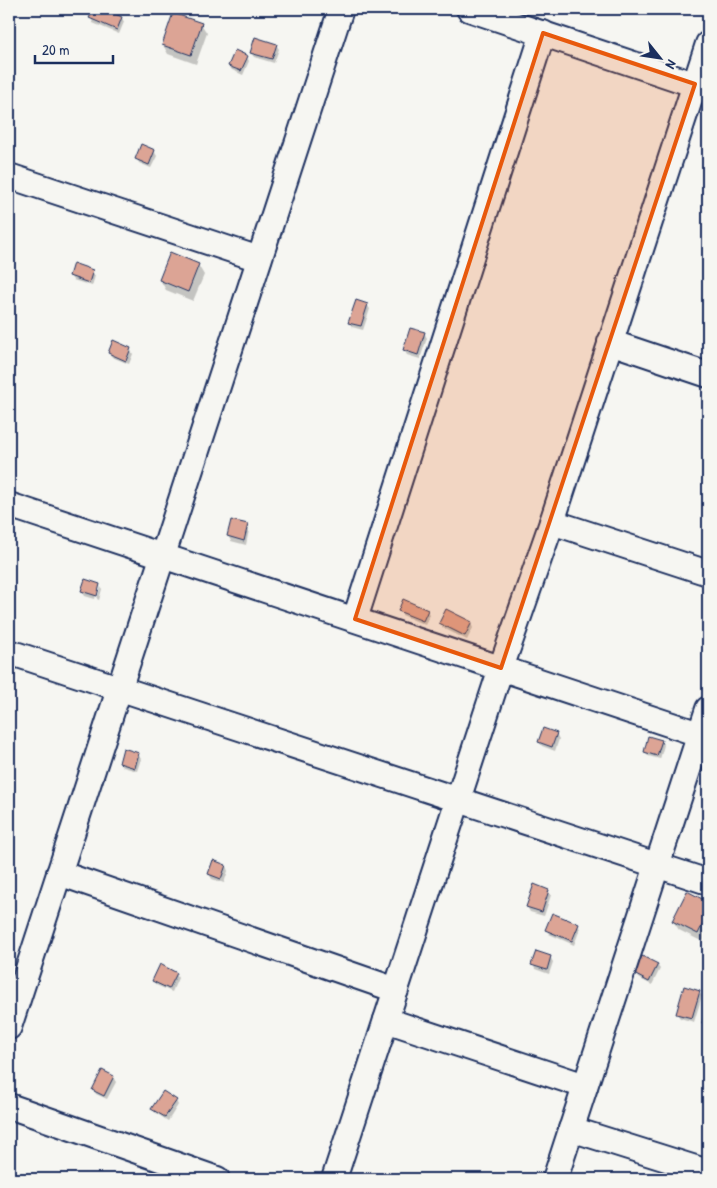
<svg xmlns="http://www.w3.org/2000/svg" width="717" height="1188" font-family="'Patrick Hand',sans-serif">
  <rect width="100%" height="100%" fill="#f6f6f2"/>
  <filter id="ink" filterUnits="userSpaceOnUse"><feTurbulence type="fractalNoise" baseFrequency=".02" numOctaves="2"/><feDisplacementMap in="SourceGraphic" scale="10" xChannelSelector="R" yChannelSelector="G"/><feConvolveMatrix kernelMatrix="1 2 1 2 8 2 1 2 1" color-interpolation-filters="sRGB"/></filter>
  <g filter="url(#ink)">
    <!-- shadow -->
    <g fill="#0003">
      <path d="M95 9H100L122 18 124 22 119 34 93 23 91 18Z"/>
      <path d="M201 24 207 33 196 64 168 54 163 45Z"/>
      <path d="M276 45 279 49 274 63 254 57 251 53Z"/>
      <path d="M247 57 249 61 243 75 232 70 229 66Z"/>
      <path d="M154 151 157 156 151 168 139 163 137 159Z"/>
      <path d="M708 194V211L706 206Z"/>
      <path d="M198 265 204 275 193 301 166 290 160 280Z"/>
      <path d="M92 271 95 276 92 286 73 280 70 276Z"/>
      <path d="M367 305 370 309 363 330 352 327 350 323Z"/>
      <path d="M424 333 427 338 420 359 407 355 404 350Z"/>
      <path d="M130 349 133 354 129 364 112 357 109 352Z"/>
      <path d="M247 525 249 530 246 545 231 541 228 536Z"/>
      <path d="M99 585 100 586H98L95 599 85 596 82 591Z"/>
      <path d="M101 587 102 589 99 600 97 599Z"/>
      <path d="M400 611H427L430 615 425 625 402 615Z"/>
      <path d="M440 623H471L473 628 467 640 443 628Z"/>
      <path d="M556 734 559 739 555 751 542 746 539 742Z"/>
      <path d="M661 741 664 745 660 759 648 756 645 751Z"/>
      <path d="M138 754 141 759 137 771 123 767 120 763Z"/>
      <path d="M226 866 228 871 224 883 212 879 209 874Z"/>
      <path d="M548 891 551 895 544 916 530 912 527 907Z"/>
      <path d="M688 893 708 904V933L703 942 679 930 673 921Z"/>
      <path d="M578 925 580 929 574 945 549 934 547 930Z"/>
      <path d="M550 957 553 962 549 974 535 969 533 964Z"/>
      <path d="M657 965 660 969 652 985 638 978 635 973Z"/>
      <path d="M176 974 178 978 172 992 156 985 154 981Z"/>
      <path d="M699 992 702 996 694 1022 680 1018 677 1014Z"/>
      <path d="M708 1006V1028L706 1027 703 1022Z"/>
      <path d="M113 1077 116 1082 107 1099 96 1094 94 1090Z"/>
      <path d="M176 1101 178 1105 168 1121 156 1113 153 1109Z"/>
      <path d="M400 1175 412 1179H398Z"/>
    </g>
    <!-- building -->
    <g fill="#dca495" stroke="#1b2f5e">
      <path d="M94 9H104L122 17 117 30 89 18Z"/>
      <path d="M173 13 202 23 191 55 162 45Z"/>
      <path d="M255 37 277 44 272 59 250 53Z"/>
      <path d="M235 50 248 56 241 71 228 66Z"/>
      <path d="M141 144 155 150 149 165 135 159Z"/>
      <path d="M170 252 199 264 188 292 159 280Z"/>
      <path d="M73 263 93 270 89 283 69 276Z"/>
      <path d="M356 300 368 304 361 326 348 323Z"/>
      <path d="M410 328 425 332 418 355 403 350Z"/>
      <path d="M113 340 131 348 126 361 108 353Z"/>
      <path d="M231 520 248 524 244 541 227 536Z"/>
      <path d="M85 579 100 584 97 596 81 591Z"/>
      <path d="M403 599 428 610 423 621 398 611Z"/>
      <path d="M446 609 472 622 465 636 439 623Z"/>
      <path d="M543 728 557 733 552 747 538 742Z"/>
      <path d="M648 736 662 740 657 756 644 752Z"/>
      <path d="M123 748 139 753 135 768 119 763Z"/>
      <path d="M213 860 226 865 221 879 208 874Z"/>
      <path d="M534 884 549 890 542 912 526 907Z"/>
      <path d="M687 891 708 902V913L698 934 672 921Z"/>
      <path d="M552 913 579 924 572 941 545 930Z"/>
      <path d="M536 951 551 956 547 970 531 965Z"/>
      <path d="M642 956 658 964 649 982 634 974Z"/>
      <path d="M160 964 177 973 169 989 152 981Z"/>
      <path d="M684 986 700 991 692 1018 676 1014Z"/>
      <path d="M708 1001V1025L702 1023Z"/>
      <path d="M102 1070 114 1076 104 1096 92 1090Z"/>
      <path d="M163 1091 177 1100 165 1117 151 1109Z"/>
    </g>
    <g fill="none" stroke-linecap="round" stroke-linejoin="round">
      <!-- minor casing -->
      <g stroke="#1b2f5e" stroke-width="28">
        <g id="minor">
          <path d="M469 9 708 89"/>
          <path d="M9 176 259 259"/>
          <path d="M610 342 708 375"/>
          <path d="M9 505 708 737"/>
          <path d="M552 522 708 573"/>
          <path d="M355 619 543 33"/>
          <path d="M9 652 708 882"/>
          <path d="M59 873 396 990"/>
          <path d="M386 1020 585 1086"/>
          <path d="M9 1027 341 9"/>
          <path d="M9 1106 217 1179"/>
          <path d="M571 1129 708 1172"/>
          <path d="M334 1179 501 668 552 522 708 44"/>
          <path d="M555 1179 708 709"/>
        </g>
      </g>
      <!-- minor -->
      <use href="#minor" stroke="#f6f6f2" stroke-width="24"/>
    </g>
  </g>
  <!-- marked area -->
  <path fill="#e8590c" fill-opacity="0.2" stroke="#e8590c" stroke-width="4" stroke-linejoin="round" d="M543 33 695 84 501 668 355 619Z"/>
  <!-- margin -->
  <rect width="717" height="1188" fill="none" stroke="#f6f6f2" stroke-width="30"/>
  <rect x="15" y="15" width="687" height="1158" fill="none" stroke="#1b2f5e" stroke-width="2" filter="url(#ink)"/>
  <!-- north arrow -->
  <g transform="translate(660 58) rotate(120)" stroke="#f6f6f2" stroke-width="4" paint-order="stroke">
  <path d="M0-4L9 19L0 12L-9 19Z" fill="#1b2f5e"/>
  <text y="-8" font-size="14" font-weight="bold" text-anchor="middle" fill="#1b2f5e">N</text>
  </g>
  <!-- scale -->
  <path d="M35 55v8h78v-8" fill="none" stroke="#1b2f5e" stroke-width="2.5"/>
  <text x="42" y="55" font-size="15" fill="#1b2f5e" stroke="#f6f6f2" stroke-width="4" paint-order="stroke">20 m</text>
</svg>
